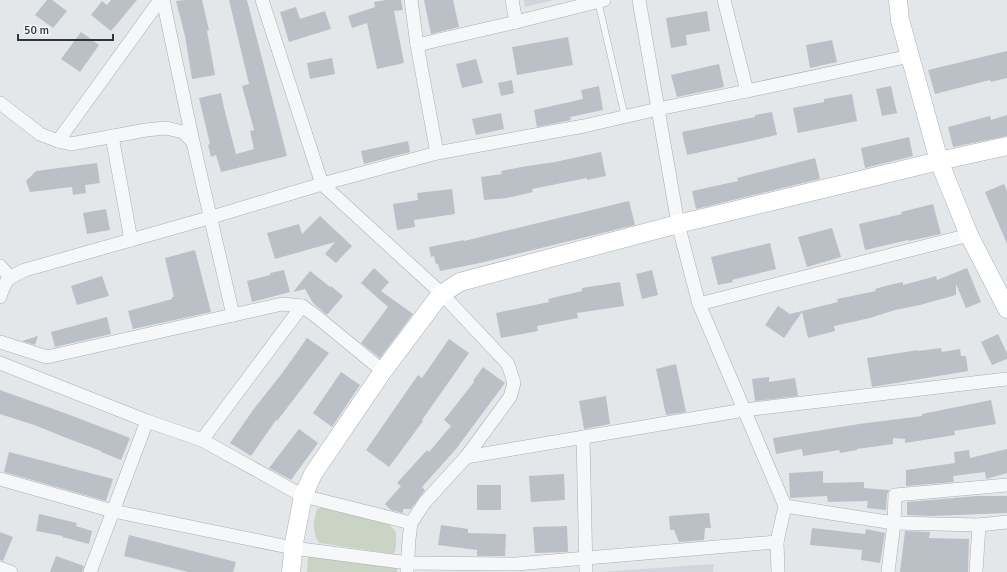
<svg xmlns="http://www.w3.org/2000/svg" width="1007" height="572" font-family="Signika,sans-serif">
  <rect width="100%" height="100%" fill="#e3e7ea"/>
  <!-- built -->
  <g fill="#d2d6dc">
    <path d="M524 0H554L525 7Z"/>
    <path d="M714 564 713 572H599Z"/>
  </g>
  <!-- green -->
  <g fill="#cad4c5">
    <path d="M326 506 385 519 396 532V547L394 554 319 543C312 532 313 521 317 509Z"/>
    <path d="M308 556 397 568V572H307Z"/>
  </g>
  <!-- building -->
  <g fill="#bbc0c7">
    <path d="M47 0H52L67 11 53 28 35 15Z"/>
    <path d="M111 0H137L111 31 91 15 102 1 107 5Z"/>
    <path d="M184 0H202L209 30 207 31 215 75 192 79 185 36 176 1Z"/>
    <path d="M229 0H247L287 156 221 172 216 155 211 157 208 145 210 144 199 98 221 93 224 108 236 154 254 149 250 131 254 130 242 86 249 84Z"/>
    <path d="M386 0H401L403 10 394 11 404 63 377 69 367 23 352 28 348 16 375 7 374 2Z"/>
    <path d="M424 0H453L459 27 431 34Z"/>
    <path d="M296 7 300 19 325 11 331 29 289 42 280 12Z"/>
    <path d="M707 11 710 31 686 35 687 45 671 48 666 18Z"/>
    <path d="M81 32 99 45 80 72 61 59Z"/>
    <path d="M568 37 573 65 517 75 512 47Z"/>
    <path d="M832 40 837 62 810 68 806 45Z"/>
    <path d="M1007 51V78L991 82 990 80 935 94 928 70Z"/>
    <path d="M332 58 335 74 310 79 307 63Z"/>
    <path d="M476 59 483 83 462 88 456 64Z"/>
    <path d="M719 64 724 87 677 97 671 75Z"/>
    <path d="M512 80 514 93 501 96 498 83Z"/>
    <path d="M599 86 603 110 570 117 571 120 537 127 534 110 583 99 581 90Z"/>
    <path d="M891 86 897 113 882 116 876 89Z"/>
    <path d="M852 94 857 121 798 133 793 108 824 102V99Z"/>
    <path d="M772 112 777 135 687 155 682 132 721 124 755 117V115Z"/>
    <path d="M501 113 504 129 476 135 472 119Z"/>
    <path d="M1007 115V136L953 147 948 127 990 116 991 120Z"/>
    <path d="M909 137 913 156 865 168 861 148Z"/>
    <path d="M408 141 410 152 364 164 361 151Z"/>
    <path d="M601 152 606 176 587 180V178L532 189 533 192 507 198 484 200 481 177 502 174 501 171 527 166 555 162Z"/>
    <path d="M815 158 820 179 696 209 692 191 738 181 737 178Z"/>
    <path d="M97 163 100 183 85 185 86 193 73 195 72 187 30 192 26 181 36 171Z"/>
    <path d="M1004 184 1007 191V244L985 192Z"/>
    <path d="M452 189 455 214 414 220 415 227 397 230 393 204 418 200 417 193Z"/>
    <path d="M629 201 635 225 480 263 440 271 438 264H436L434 256 431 257 429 247 464 240V241Z"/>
    <path d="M933 204 941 234 909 241 908 240 865 250 859 224 902 214 901 212Z"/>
    <path d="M106 209 110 230 87 234 83 213Z"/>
    <path d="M320 216 352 246 336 263 325 254 335 242 275 259 267 233 299 224 302 234Z"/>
    <path d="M832 228 841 257 807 267 798 237Z"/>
    <path d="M770 243 776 269 732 280 733 282 718 285 711 257Z"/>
    <path d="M195 250 211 312 133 329 128 311 172 299V297H174L165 258Z"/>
    <path d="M374 268 389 282 381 291 413 314 380 358 361 343 388 307 361 283Z"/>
    <path d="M967 268 981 302 966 308 956 284V295L920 305 895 310 870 318 834 326 835 331 808 338 802 312 784 338 765 325 778 306 790 314 838 302 837 299 876 291 875 289 889 285 903 282V285L936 276 937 280Z"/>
    <path d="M284 270 290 292 252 302 247 281 270 275V273Z"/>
    <path d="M652 270 658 295 642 299 636 274Z"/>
    <path d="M310 271 330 287 331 286 343 296 327 315 313 303 305 289 293 292Z"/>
    <path d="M102 276 109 296 77 305 71 286Z"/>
    <path d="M620 282 624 306 577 313 578 318 537 326 538 331 501 338 496 313 549 302 548 299 582 291V288Z"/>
    <path d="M107 317 111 334 55 347 51 332Z"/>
    <path d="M998 334 1007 353V359L992 365 981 342Z"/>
    <path d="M38 336 35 345 22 341Z"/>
    <path d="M307 338 329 353 277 421 276 420 251 456 230 443 253 410 283 372Z"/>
    <path d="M449 339 469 353 422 420 423 421 389 467 366 450 418 375 422 378Z"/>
    <path d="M941 348 942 352 960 349 961 356H966L968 371 872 387 867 358 918 350V351Z"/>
    <path d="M676 364 686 412 666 415 656 369Z"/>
    <path d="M483 367 505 383 456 449 422 487 425 490 411 509H403V513L391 510 385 504 401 486 397 483 427 450 429 452 451 426 444 420 474 382 473 381Z"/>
    <path d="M341 372 360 385 332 427 313 413Z"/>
    <path d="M769 377V382L795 378 798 396 755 401 752 379Z"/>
    <path d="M0 390 70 415 130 438 121 460 101 452V451L64 437 37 426 0 414Z"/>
    <path d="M606 396 610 424 584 429 579 401Z"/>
    <path d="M991 400 996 424 954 431 955 435 905 443V439L893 438V444L857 449V450L840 453 839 450 803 456 802 449 776 454 773 438 859 424 922 416V414Z"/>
    <path d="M299 429 318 443 291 480 269 468Z"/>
    <path d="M1007 449V473L986 479 985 472 953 476 954 482 906 486V470L955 463 954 452 969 450 970 458Z"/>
    <path d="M9 452 113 479 106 501 4 472Z"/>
    <path d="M823 471V483L864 482V488L889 490 887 495 886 510 867 508 868 501 828 502 827 496 790 498 789 473Z"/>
    <path d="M564 474 565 500 531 502 529 476Z"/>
    <rect x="477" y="485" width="24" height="25"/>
    <path d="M977 496H1007V513L932 516 907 515V502Z"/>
    <path d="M709 513 711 528H705L704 540 679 542 674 530H670L669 516Z"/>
    <path d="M39 514 77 523 76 526 92 531 89 544 62 537 63 536 36 531Z"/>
    <path d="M441 525 468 529V533L506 534 505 556H477V550L438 545Z"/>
    <path d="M567 526 568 552 535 553 533 527Z"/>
    <path d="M812 528 865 534 866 529 885 533 880 563 861 560 862 550 810 545Z"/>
    <path d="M905 531 930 532 929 538 969 539 968 572H900Z"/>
    <path d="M0 532 13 537 3 561 0 560Z"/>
    <path d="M129 535 236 562 233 572H188L124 556Z"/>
    <path d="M56 556 84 566 82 572H50Z"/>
  </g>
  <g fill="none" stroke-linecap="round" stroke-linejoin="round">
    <!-- lane casing -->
    <g stroke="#a8aeb4" stroke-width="7">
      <path id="lane" d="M598 1 625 117"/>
    </g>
    <!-- street casing -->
    <g stroke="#a8aeb4" stroke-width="14">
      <g id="street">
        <path d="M163 0 193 142"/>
        <path d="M262 0 322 184 442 294 508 364 514 383 510 397 466 457 425 502 411 523 409 539 407 572"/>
        <path d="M411 0 417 45 437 153"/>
        <path d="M512 0 516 22"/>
        <path d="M639 0 678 224 699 304 785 506 777 542 778 572"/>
        <path d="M724 0 747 91"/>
        <path d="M417 45 516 22 604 0"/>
        <path d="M0 103 40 134 58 141 71 144 146 130 166 128 183 132 193 142 233 315"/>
        <path d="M112 136 131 240"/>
        <path d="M58 141 160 0"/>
        <path d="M0 266 10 277"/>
        <path d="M0 297C6 278 8 278 25 270L212 217 322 184 437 153 584 126 658 109 747 91 910 56"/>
        <path d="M699 304 969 235"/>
        <path d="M0 342 47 357 282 304 302 306 317 317 383 371"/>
        <path d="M0 363 147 421 202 440 303 496 411 523"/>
        <path d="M583 437 586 572"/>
        <path d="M202 440 302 306"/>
        <path d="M466 457 744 410 1007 379"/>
        <path d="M0 479 113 511 293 548 408 563 516 564 777 542"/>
        <path d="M785 506 894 523 979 525 1007 522"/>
        <path d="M0 568 11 572"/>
        <path d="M90 572 147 421"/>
        <path d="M888 572 894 523 895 495 1007 485"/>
        <path d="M976 572 979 525"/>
      </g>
    </g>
    <!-- secondary casing -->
    <g stroke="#a8aeb4" stroke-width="19">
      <g id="secondary">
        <path d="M898 0 900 20 939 161 969 235 1007 309"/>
        <path d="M291 572 294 543 303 496 313 474 383 371 440 295 460 282 678 224 939 161 1007 146"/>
      </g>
    </g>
    <!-- lane -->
    <use href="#lane" stroke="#f6f7f9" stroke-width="6"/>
    <!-- street -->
    <use href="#street" stroke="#f6f7f9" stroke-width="13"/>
    <!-- secondary -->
    <use href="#secondary" stroke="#fff" stroke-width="18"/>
  </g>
  <!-- scale -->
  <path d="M18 34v6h95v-6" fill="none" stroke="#2c3542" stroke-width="2"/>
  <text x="24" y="34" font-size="12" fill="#2c3542" stroke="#f3f5f8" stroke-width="3" paint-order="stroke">50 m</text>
</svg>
